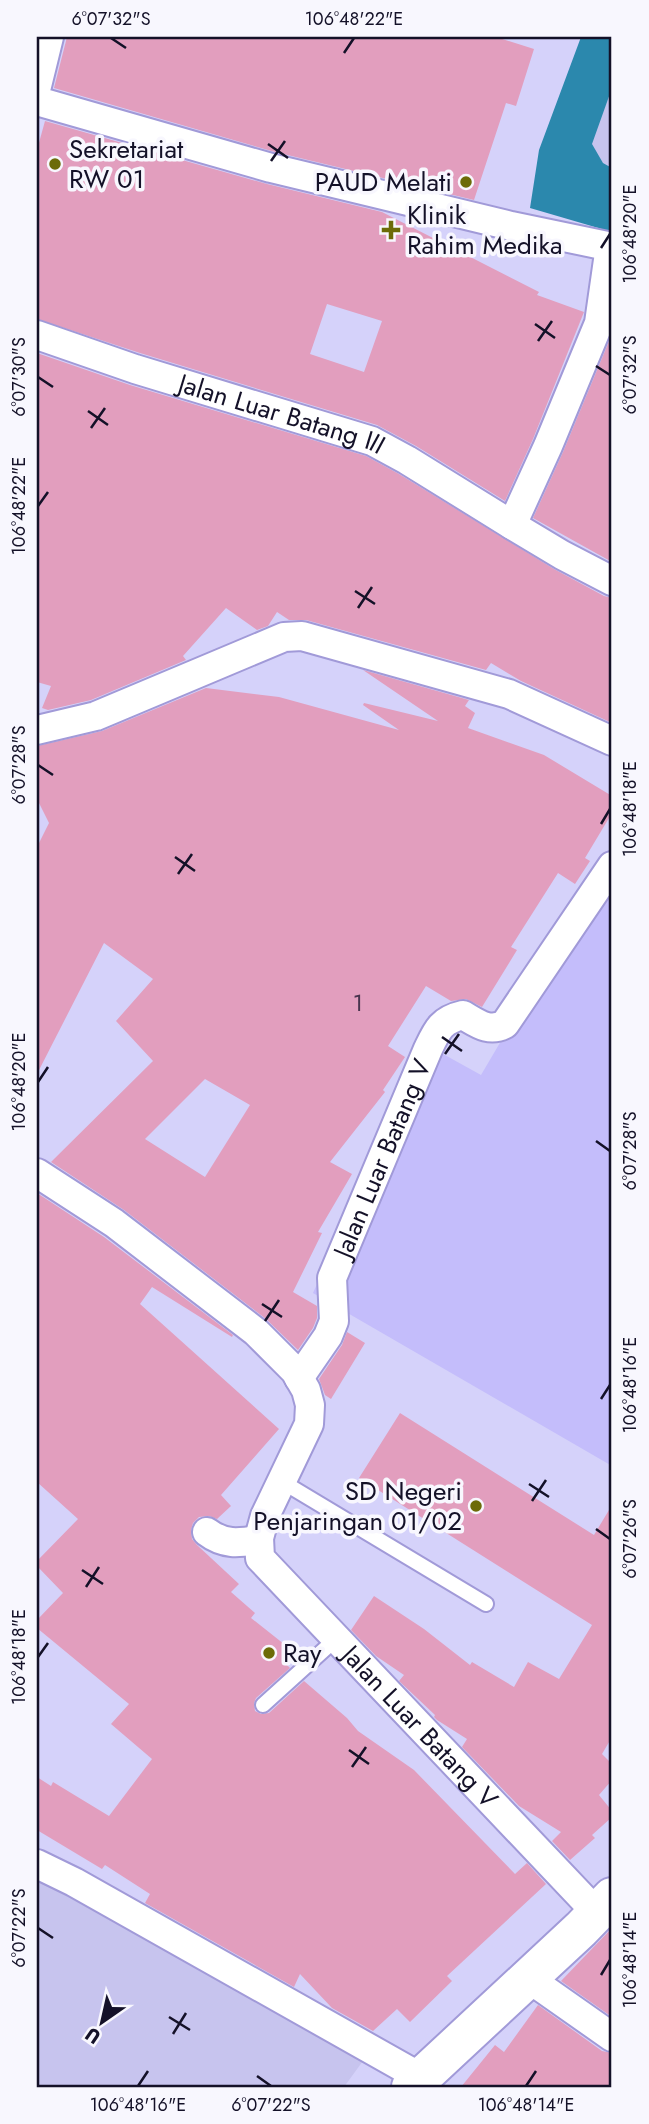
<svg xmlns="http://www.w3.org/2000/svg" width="649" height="2124" font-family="Jost,sans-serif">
  <rect width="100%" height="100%" fill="#d5d2fa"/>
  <!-- built -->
  <g fill="#c7c4ee">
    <path d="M612 88V168L603 163 591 144Z"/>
    <path d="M37 1863 368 2054 344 2087H37Z"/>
  </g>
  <!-- green -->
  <path fill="#c4bdfb" d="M612 853V1466L313 1293 425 1044 481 1075Z"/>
  <!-- water -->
  <path fill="#2b88ad" d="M581 37H612V88L592 144 603 163 612 168V232L530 208 539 150Z"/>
  <!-- building -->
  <g fill="#e29ebe" fill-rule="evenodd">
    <path d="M67 37H496L534 49 516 106 506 103 474 200 275 152 54 88Z"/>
    <path d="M45 121 267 184 382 212 539 292 537 295 584 312 533 439 505 501 416 446 377 425 140 353 37 319V150ZM327 304 382 321 364 372 310 354Z"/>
    <path d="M612 334V562L533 518 563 452Z"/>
    <path d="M37 353 130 385 366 456 399 474 554 569 604 596 612 598V723L521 681 491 663 486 670 306 620H289L277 612 268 626 257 630 226 608 183 656 186 660 91 700 48 710 42 708 51 686 37 682Z"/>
    <path d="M363 670 469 700 465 706 475 713 468 728 544 755 612 796V813L585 858 590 861 575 884 558 873 511 947 517 950 482 1007 466 999 451 1001 426 986 388 1046 405 1057 383 1090 385 1092 330 1162 352 1174 318 1232 322 1233 293 1292 317 1306V1318L313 1328 298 1350 266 1319 124 1210 51 1162 153 1061 116 1021 153 979 104 943 37 1074V847L49 823 37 799V746L102 731 206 688 279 697 399 730 363 705 364 703 438 721ZM205 1079 250 1105 205 1177 145 1139Z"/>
    <path d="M37 1193 104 1237 233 1335 232 1337 152 1287 140 1304 279 1429 221 1495 231 1506 217 1519 209 1516 199 1517 193 1523 191 1530 192 1539 197 1545 239 1584 231 1592 255 1613 251 1618 294 1652 285 1663 290 1668 256 1698 254 1703 255 1711 261 1714 269 1713 304 1681 347 1718 358 1731 414 1770 515 1874 527 1863 546 1884 447 1976 452 1981 410 2022 397 2009 373 2031 332 2008 300 1974 294 1987 145 1903 150 1894 105 1865 102 1869 37 1830V1777L51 1786 53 1782 109 1816 152 1759 111 1724 129 1704 37 1628V1620L63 1593 37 1566V1561L78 1519 37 1482Z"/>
    <path d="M347 1332 365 1343 331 1399 325 1395 319 1379 342 1345Z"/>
    <path d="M400 1413 594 1535 612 1505V1737L602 1754 612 1764V1780L599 1795 612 1811V1817L592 1835 595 1838 570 1860 552 1841 561 1832 519 1806 462 1747 467 1739 437 1720 434 1717 435 1715 399 1681 404 1675 376 1656 351 1630 374 1596 424 1629 470 1665 472 1662 514 1687 528 1662 559 1679 592 1625 359 1478Z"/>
    <path d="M612 1928V2017L561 1981Z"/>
    <path d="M538 2005 602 2051 612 2053V2087H461L495 2045 504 2052Z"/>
  </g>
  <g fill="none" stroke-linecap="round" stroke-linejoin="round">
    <!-- lane casing -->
    <g stroke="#a19ad8" stroke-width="18">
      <g id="lane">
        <path d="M281 1481 486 1604"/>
        <path d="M263 1705 337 1638"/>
      </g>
    </g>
    <!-- street casing -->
    <g stroke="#a19ad8" stroke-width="32">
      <g id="street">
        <path d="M37 86 49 37"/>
        <path d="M37 101 271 168 511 226 612 247"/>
        <path d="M610 246 599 323 548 446 512 525 562 555 612 581"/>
        <path id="s1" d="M37 335 135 369 372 441 407 460 512 525"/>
        <path d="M37 730 96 716 284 637 302 636 509 694 612 741"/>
        <path id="s2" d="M37 1173 114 1223 256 1332 295 1371 306 1390 310 1405 309 1424 265 1516 259 1538 260 1558 596 1912"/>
        <path id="s3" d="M299 1378 328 1336 334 1321 332 1278 428 1049C437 1030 441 1020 463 1015 477 1023 489 1033 505 1024L612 866"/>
        <path d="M207 1532C224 1545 238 1543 259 1540"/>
        <path d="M37 1864 74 1882 420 2077"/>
        <path d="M528 1978 612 2037"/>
      </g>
    </g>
    <!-- secondary casing -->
    <g stroke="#a19ad8" stroke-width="42">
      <path id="secondary" d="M411 2087 581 1929 612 1897"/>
    </g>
    <!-- lane -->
    <use href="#lane" stroke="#fff" stroke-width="14"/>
    <!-- street -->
    <use href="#street" stroke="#fff" stroke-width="28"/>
    <!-- secondary -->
    <use href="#secondary" stroke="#fff" stroke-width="38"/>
  </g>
  <!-- ticks -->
  <path fill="none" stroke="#141128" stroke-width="2.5" d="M111 38 126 48M344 53 354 38M268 144 288 158M271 161 285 141M601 248 610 234M535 324 555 338M538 341 552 321M596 366 610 375M38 377 53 387M88 411 108 425M91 428 105 408M38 506 48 492M355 591 375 604M358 608 372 587M38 765 53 775M601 824 610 809M175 857 195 871M178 874 192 854M442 1037 462 1051M445 1054 459 1034M38 1082 48 1067M596 1141 610 1151M262 1304 282 1317M265 1321 279 1300M601 1399 610 1385M529 1484 549 1497M532 1501 546 1480M596 1529 610 1539M82 1570 103 1584M86 1587 99 1567M38 1657 48 1643M349 1750 369 1764M352 1767 366 1747M38 1928 53 1938M601 1975 610 1960M169 2017 190 2030M173 2034 186 2013M257 2076 271 2086M138 2086 148 2071M526 2086 536 2071"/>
  <!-- markers -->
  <g fill="#6c6b08" stroke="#f8f7fe" stroke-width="2.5">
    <circle cx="55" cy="164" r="7"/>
    <circle cx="466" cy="182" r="7"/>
    <path d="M387.5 219.5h7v7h7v7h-7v7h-7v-7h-7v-7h7z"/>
    <circle cx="476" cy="1506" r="7"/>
    <circle cx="269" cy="1653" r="7"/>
  </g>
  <g text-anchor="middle" stroke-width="7" stroke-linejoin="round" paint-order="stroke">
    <!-- number labels -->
    <g font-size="23" fill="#48344e">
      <text x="358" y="1011">1</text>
    </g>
    <!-- poi labels -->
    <g font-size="26" fill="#141128" stroke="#f8f7fe" text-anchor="start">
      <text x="69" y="158">Sekretariat<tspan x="69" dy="30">RW 01</tspan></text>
      <text x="452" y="191" text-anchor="end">PAUD Melati</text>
      <text x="407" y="224">Klinik<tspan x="407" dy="30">Rahim Medika</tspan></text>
      <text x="462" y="1500" text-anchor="end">SD Negeri<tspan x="462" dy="30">Penjaringan 01/02</tspan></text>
      <text x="283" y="1662">Ray</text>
    </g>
    <!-- street labels -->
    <g font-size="26" fill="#141128" stroke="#f8f7fe">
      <text dy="9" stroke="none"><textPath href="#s1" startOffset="257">Jalan Luar Batang III</textPath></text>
      <text dy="9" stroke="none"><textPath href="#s3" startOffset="240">Jalan Luar Batang V</textPath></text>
      <text dy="9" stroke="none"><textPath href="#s2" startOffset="760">Jalan Luar Batang V</textPath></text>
    </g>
  </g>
  <!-- border -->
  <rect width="649" height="2124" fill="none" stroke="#f8f7fe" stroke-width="77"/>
  <!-- north arrow -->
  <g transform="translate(102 2022) rotate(214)" stroke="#f8f7fe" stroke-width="5" paint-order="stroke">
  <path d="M0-5L12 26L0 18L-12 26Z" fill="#141128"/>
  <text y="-10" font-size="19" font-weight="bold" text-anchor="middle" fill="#141128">U</text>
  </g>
  <rect x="38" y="38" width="572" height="2048" fill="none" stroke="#141128" stroke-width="2.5"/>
  <g font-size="18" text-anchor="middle" fill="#141128">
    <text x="111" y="25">6°07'32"S</text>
    <text x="354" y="25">106°48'22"E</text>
    <text transform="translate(630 234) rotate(-90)" y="6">106°48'20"E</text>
    <text transform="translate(630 375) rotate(-90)" y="6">6°07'32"S</text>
    <text transform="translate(19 377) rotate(-90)" y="6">6°07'30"S</text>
    <text transform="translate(19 506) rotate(-90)" y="6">106°48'22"E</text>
    <text transform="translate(19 765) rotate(-90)" y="6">6°07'28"S</text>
    <text transform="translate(630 809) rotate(-90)" y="6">106°48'18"E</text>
    <text transform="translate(19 1082) rotate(-90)" y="6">106°48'20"E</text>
    <text transform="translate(630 1151) rotate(-90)" y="6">6°07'28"S</text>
    <text transform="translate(630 1385) rotate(-90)" y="6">106°48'16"E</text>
    <text transform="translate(630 1539) rotate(-90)" y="6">6°07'26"S</text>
    <text transform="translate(19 1657) rotate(-90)" y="6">106°48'18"E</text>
    <text transform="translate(19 1928) rotate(-90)" y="6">6°07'22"S</text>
    <text transform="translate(630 1960) rotate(-90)" y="6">106°48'14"E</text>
    <text x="138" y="2111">106°48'16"E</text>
    <text x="271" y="2111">6°07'22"S</text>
    <text x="526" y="2111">106°48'14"E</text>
  </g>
</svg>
